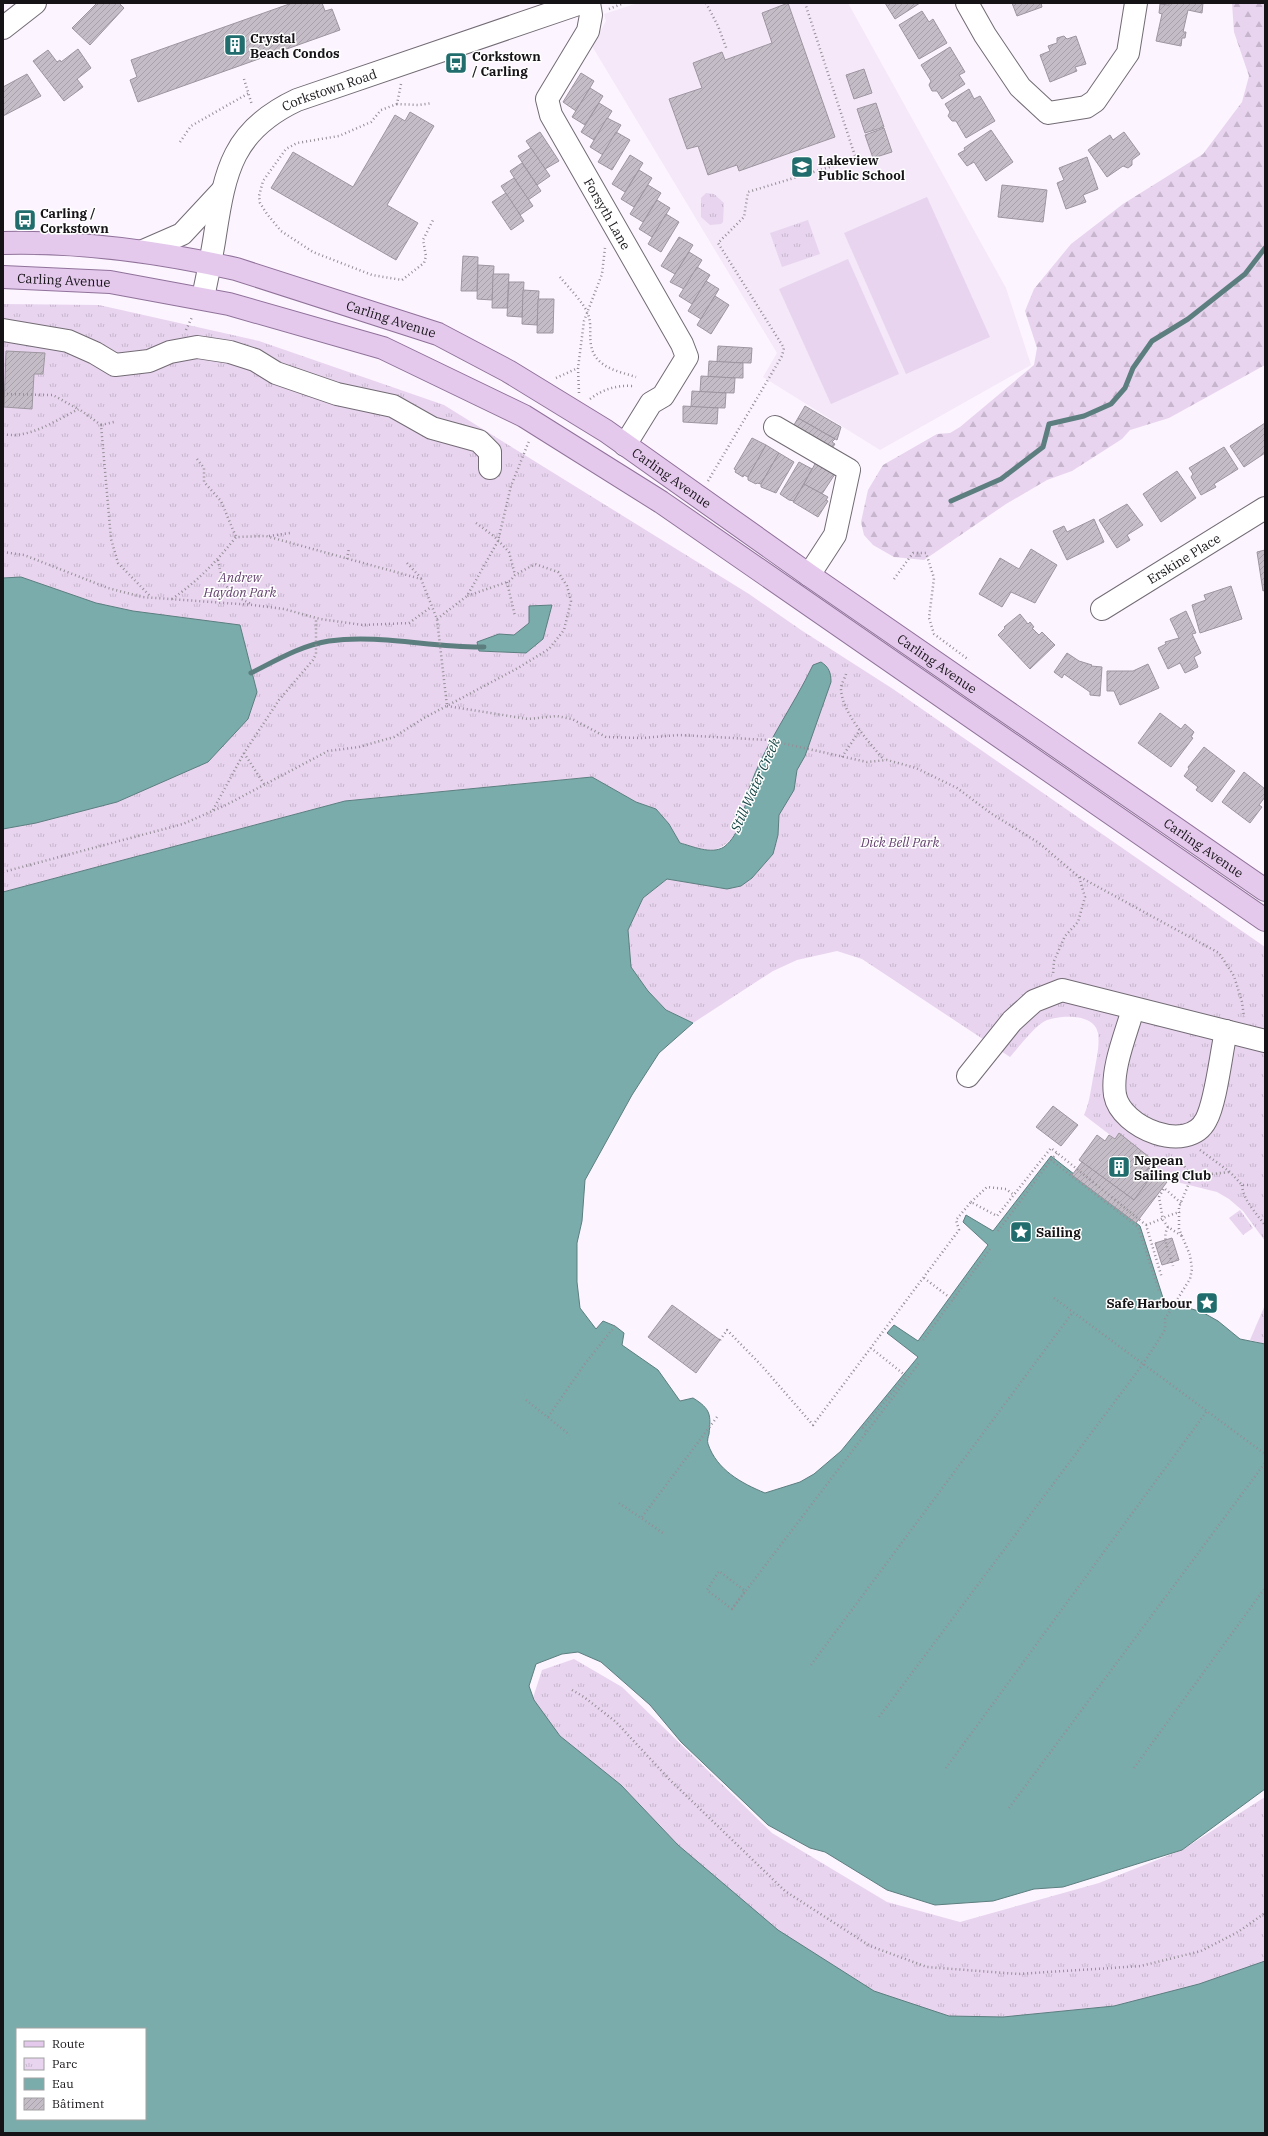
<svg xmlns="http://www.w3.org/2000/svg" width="1268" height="2136" font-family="'IBM Plex Serif',serif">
  <defs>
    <pattern id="forest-firs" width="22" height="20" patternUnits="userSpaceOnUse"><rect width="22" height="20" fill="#e8d4ef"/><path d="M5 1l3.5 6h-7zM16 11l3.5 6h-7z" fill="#c6b5cc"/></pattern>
    <pattern id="park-tufts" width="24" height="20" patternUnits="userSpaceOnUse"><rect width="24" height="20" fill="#e8d4ef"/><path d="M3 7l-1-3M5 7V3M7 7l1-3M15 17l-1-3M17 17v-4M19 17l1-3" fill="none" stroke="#c6b5cc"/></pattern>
    <pattern id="building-hatch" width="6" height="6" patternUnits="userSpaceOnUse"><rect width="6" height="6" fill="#c4bcc6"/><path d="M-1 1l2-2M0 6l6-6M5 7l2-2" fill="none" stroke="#a8a1a9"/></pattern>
  </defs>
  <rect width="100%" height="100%" fill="#fcf4ff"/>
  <!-- built -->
  <path fill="#f4e8f9" d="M638 3H848L1006 288 1031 365 880 450 763 377 777 353 592 46 606 21 604 14Z"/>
  <!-- grass -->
  <g fill="#e8d4ef">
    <path d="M927 197 990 337 906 374 844 233Z"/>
    <path d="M848 259 899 374 831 404 779 289Z"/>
  </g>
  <!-- forest -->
  <path fill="url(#forest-firs)" d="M1232 3H1265V365L1169 418 1130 430 1122 439 1072 471 1047 480 1006 504 924 560 894 557 873 545 864 535 861 522 868 490 883 465 937 434 950 433 960 427 1034 365 1037 348 1025 311 1034 289 1071 244 1123 204 1203 154 1242 102 1249 76 1234 32Z"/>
  <!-- park -->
  <g fill="url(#park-tufts)">
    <path d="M706 193 714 194 724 203 723 222 721 224 710 225 701 217V198Z"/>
    <path d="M808 220 820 254 782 267 770 233Z"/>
    <path d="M3 304 99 305 259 341 444 405 749 594 801 630 893 689 1265 947V1241L1243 1211 1229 1199 1217 1192 1169 1180 1084 1115C1090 1102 1091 1087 1094 1073 1096 1061 1100 1046 1098 1033 1094 1013 1062 1015 1047 1020 1035 1025 1019 1047 1010 1057L862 959 837 951 797 960 773 971 693 1023 666 1010 648 991 631 967 628 930 643 898 667 879 727 889 773 854 778 835 749 790C745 812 736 852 707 850 698 850 688 845 680 843L669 824 656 809 636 802 592 777 345 801 3 892Z"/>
    <path d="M1240 1210 1253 1228 1243 1235 1229 1218Z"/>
    <path d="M1265 1305V1344L1250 1340Z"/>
    <path d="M574 1659 622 1687 772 1833 887 1902 960 1922 1099 1883 1182 1850 1265 1797V1981L1154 2014 919 2031 760 1936 530 1707 542 1670Z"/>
  </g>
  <!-- water -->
  <g fill="#7aacac" stroke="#5c7e7f" fill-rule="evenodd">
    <path d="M21 577 96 603 133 611 240 625 257 692 248 719 208 762 117 802 36 823 3 829V578Z"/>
    <path d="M552 605 543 639 526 653 479 651 477 642 499 634 514 635 529 623V606Z"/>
    <path d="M821 662C829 667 831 673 831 682L805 756 797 770 794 790 779 815 778 835 773 854 752 878 741 886 727 889 667 879 643 898 628 930 631 967 648 991 666 1010 693 1023 659 1053 632 1095 585 1180 582 1221 577 1243V1282L580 1308 596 1329 603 1321 615 1326 624 1333 622 1345 658 1370 680 1401 693 1398C711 1409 711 1415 709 1434 708 1437 707 1441 708 1444 717 1470 741 1483 765 1493L800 1482 814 1474 841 1451 918 1357 887 1333 894 1325 918 1341 988 1245 963 1222 966 1215 993 1231 1051 1156 1140 1226 1164 1301 1202 1312 1218 1321 1240 1339 1265 1344V1789L1182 1850 1063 1887 1034 1889 993 1901 935 1905 887 1890 825 1852 810 1848 768 1825 681 1742 650 1705 601 1662 578 1652 562 1654 536 1664 529 1686 534 1700 560 1736 621 1785 678 1845 778 1930 874 1991 949 2016 1003 2017 1114 2006 1199 1984 1265 1961V2133H3V892L345 801 592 777 636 802 656 809 669 824 680 843C692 846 711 855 724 847 741 834 744 808 749 789 764 745 793 707 813 665ZM17 2029H145V2119H17Z"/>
  </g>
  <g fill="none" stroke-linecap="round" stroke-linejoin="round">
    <!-- stream -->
    <g stroke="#5c7e7f" stroke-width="5">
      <path d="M951 501 1001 479 1043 447 1049 424 1084 416 1111 404 1125 388 1133 368 1152 341 1188 319 1245 274 1265 248"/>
      <path d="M251 673C275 661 302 645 329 641 380 634 432 648 484 647"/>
    </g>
  </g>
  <!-- building -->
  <g fill="url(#building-hatch)" stroke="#9d96a0">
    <path d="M97 3H119L124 8 90 45 72 28Z"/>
    <path d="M292 3H322L325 11 332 9 340 30 138 102 130 80 137 77 131 60Z"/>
    <path d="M788 3 835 137 739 171 737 165 708 175 698 146 687 149 669 99 702 88 693 63 722 52 725 60 772 43 762 13Z"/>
    <path d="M885 3H920L895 19Z"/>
    <path d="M1012 3H1041L1042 7 1017 16Z"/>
    <path d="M1169 3H1203L1202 13 1188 10 1183 32H1186L1185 38H1182L1181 46 1156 41 1162 14 1159 13 1160 4 1169 5Z"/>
    <path d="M922 11 929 22 933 19 947 43 919 59 899 25Z"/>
    <path d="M1064 36 1067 39 1076 36 1086 64 1075 67 1077 71 1050 82 1040 55 1050 51 1048 46 1057 43V38Z"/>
    <path d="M950 47 965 72 959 75 965 84 942 99 937 91H932L929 85 931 81 921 65Z"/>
    <path d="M78 49 91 68 77 79 83 87 64 101 33 61 48 50 57 62 60 60 61 62Z"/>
    <path d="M864 69 872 93 854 99 846 75Z"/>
    <path d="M581 73 594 81 576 111 563 102Z"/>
    <path d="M27 74 41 96 3 116V87Z"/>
    <path d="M590 88 603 96 585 125 572 117Z"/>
    <path d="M969 89 974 99 980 96 995 121 966 138 956 121H952L948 116 950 112 945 104Z"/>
    <path d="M599 103 612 111 594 140 581 132Z"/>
    <path d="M876 103 884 127 865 133 857 109Z"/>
    <path d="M410 112 434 126 387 205 418 223 396 260 271 188 293 152 353 187 395 115 405 121Z"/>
    <path d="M607 118 621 125 603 155 590 147Z"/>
    <path d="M884 128 892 152 873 158 865 135Z"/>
    <path d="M991 130 1013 162 986 181 974 162 967 166 958 154 965 150 964 148Z"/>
    <path d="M540 132 559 161 545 169 526 141Z"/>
    <path d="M616 132 630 140 612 170 598 162Z"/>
    <path d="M1124 132 1140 154 1132 160V165L1128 168 1123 166 1107 177 1088 150 1110 135 1113 140Z"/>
    <path d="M531 148 550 176 537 185 518 156Z"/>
    <path d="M630 155 643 163 625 192 612 184Z"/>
    <path d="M1087 157 1098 189 1083 195 1086 202 1066 209 1057 183 1064 180 1059 168Z"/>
    <path d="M522 163 541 191 528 200 510 171Z"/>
    <path d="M639 170 652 178 634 207 621 199Z"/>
    <path d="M514 178 533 206 520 215 501 186Z"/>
    <path d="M648 185 661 193 643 222 630 214Z"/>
    <path d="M1002 185 1047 190 1043 222 998 217Z"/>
    <path d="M506 193 524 221 511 230 492 202Z"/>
    <path d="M657 200 670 208 652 237 639 229Z"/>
    <path d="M666 214 679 222 661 252 648 244Z"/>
    <path d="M679 237 693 245 675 274 661 266Z"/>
    <path d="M689 252 702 260 684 289 670 282Z"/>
    <path d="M463 256 478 257 477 291H461Z"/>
    <path d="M478 265 494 266 492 300 477 299Z"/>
    <path d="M697 267 710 275 692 304 679 296Z"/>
    <path d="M493 274H509L507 308H492Z"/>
    <path d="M706 281 719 289 701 319 688 311Z"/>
    <path d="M509 282H524L522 317 507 316Z"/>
    <path d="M523 290 539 291 537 325 522 324Z"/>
    <path d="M715 296 729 305 711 334 697 325Z"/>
    <path d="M538 299H554L553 333H537Z"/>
    <path d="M718 346 752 348 751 363 717 362Z"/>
    <path d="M6 351 45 353 43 374H34L32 409 4 407Z"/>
    <path d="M709 361 743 363V378L708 377Z"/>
    <path d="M701 376 735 378 734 393 700 392Z"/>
    <path d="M692 391 726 393 725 408 691 407Z"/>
    <path d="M683 406 718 408 717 424 683 422Z"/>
    <path d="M805 406 841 427 837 440 798 418Z"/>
    <path d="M798 418 835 439 832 442 835 444 830 451 791 430Z"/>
    <path d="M1265 423V453L1244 467 1230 446Z"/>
    <path d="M752 438 766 445 748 477 744 475 743 477 735 472 736 470 734 469Z"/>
    <path d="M766 445 779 453 761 484 757 483 756 484 748 480V477Z"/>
    <path d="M1224 447 1238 469 1214 484 1216 487 1201 495 1191 477 1193 474 1189 468Z"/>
    <path d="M779 453 794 462 776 493 761 487V484Z"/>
    <path d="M799 462 812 469 794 501 789 500 780 494Z"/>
    <path d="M816 462 835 474 822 494 804 484Z"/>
    <path d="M1177 471 1196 498 1161 522 1143 494Z"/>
    <path d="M804 484 828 497 826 500 828 501 818 517 793 502Z"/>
    <path d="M1127 504 1143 525 1127 535 1130 540 1117 548 1099 520Z"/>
    <path d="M1094 519 1104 542 1067 560 1053 531 1064 526 1067 532Z"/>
    <path d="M1031 549 1057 565 1035 603 1011 592 1002 607 979 594 1000 558 1019 569Z"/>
    <path d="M1265 550V590L1263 591 1257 552Z"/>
    <path d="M1231 586 1242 619 1200 633 1192 605 1206 600 1204 595Z"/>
    <path d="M1186 611 1196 633 1192 634 1201 653 1194 657 1198 667 1185 673 1180 663 1168 669 1158 648 1166 644 1165 642 1179 638 1170 619Z"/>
    <path d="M1020 614 1028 624 1030 622 1034 627 1032 628 1039 635 1042 632 1055 645 1030 669 998 635 1005 628 1004 627Z"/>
    <path d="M1067 653 1079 661 1092 665 1091 666 1102 667 1100 696 1090 695V692L1064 674 1062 678 1054 672Z"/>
    <path d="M1148 664 1159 688 1120 705 1114 691H1107V671H1133Z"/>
    <path d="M1160 713 1181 729 1185 724 1194 732 1191 737 1193 738 1171 767 1138 743Z"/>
    <path d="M1204 747 1235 771 1212 802 1196 790 1198 787 1184 776 1189 769 1188 767Z"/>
    <path d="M1244 772 1265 789V797L1259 805 1262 807 1250 823 1222 802Z"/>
    <path d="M1053 1106 1078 1125 1061 1146 1036 1127Z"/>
    <path d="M1119 1133 1149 1157 1145 1162 1150 1166 1145 1173 1151 1177 1134 1200 1079 1160 1097 1135 1105 1141 1109 1135 1115 1139Z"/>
    <path d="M1082 1162 1134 1200 1151 1177 1145 1173 1149 1168 1167 1182 1136 1223 1072 1175Z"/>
    <path d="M1172 1238 1179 1260 1162 1265 1155 1243Z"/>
    <path d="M672 1305 720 1340 696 1373 648 1337Z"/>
  </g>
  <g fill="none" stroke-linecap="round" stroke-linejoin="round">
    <!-- minor casing -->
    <g stroke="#726b74" stroke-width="24">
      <g id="minor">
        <path id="s1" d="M589 3 591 15 588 31 547 99 551 115 682 344 687 357 663 396 651 403 625 445"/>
        <path d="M967 3 985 35 1020 87 1048 113 1086 107 1095 101 1128 53 1136 3"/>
        <path d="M3 28 35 3"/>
        <path d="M143 251 182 234 222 191"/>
        <path id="s2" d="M203 298C207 277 212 256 215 235 225 170 233 130 297 100L581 3"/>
        <path d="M3 330 68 341 95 353 115 365 149 361 170 352 197 347 230 352 255 360 276 373 337 394 393 406 432 428 479 441 490 452V468"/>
        <path d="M775 427 849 470 835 535 809 575"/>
        <path id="s3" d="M1102 609 1265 508"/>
        <path d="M1133 1009C1126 1034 1111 1069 1115 1095 1121 1128 1188 1155 1206 1120 1216 1102 1221 1054 1226 1031"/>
        <path d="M968 1076 1012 1021 1034 1001 1062 990 1265 1041"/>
      </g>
    </g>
    <!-- major casing -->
    <g stroke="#90729a" stroke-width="24">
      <g id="major">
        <path id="s4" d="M3 243C81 241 160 252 236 269L438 334 508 371 606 431 809 575 1265 890"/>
        <path id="s5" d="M3 277 110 282 229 304 383 348 524 416 661 502 1265 920"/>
      </g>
    </g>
    <!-- path -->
    <g stroke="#948e96" stroke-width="2.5" stroke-dasharray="1 3" stroke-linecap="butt">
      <path d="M706 3 718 26 727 50"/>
      <path d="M609 9 624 3"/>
      <path d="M244 79 252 105"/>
      <path d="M401 84 397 104 419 105 432 103"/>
      <path d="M397 104 381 110 371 122 339 136 297 143 286 149 263 181 259 196 260 203 267 214 281 231 313 252 372 275 402 280 424 263 426 256 423 240 433 220"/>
      <path d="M180 142 191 126 249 93"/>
      <path d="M560 277C568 287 584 303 588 314 592 325 589 334 591 345 595 368 618 371 636 377"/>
      <path d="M186 330 192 317"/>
      <path d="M556 378 578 368"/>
      <path d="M579 393 578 368 584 321 602 274 605 248"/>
      <path d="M3 394 53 395 78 409"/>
      <path d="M590 399C603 389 617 385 633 386"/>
      <path d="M101 425 114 422"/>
      <path d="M3 434C28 440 56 420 79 409L101 425 111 539 118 563 151 597"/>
      <path d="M197 459 204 468V482L221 501 236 537"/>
      <path d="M708 481 782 356 784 348 718 243 744 217 748 192 856 159 805 3"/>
      <path d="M476 523 495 537 509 552 515 575"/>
      <path d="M269 536 290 533"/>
      <path d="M3 552 24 555 108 588 142 597 253 605 284 609 320 619 363 625 409 623 431 607"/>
      <path d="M347 559 349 548"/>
      <path d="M218 560C223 586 227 592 251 604"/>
      <path d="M407 563 421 578"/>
      <path d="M894 579 913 553H926L934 578 929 618 934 634 969 660"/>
      <path d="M507 582 515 616"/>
      <path d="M172 599C199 580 216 562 236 537L266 536 421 579 437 619 447 706"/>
      <path d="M437 619 467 596 498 541 511 486 529 441"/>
      <path d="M846 674C845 678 841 684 841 689 842 713 869 742 884 760"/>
      <path d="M447 706 528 719 557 716 572 719 606 737 642 738 679 735 768 740 867 762 887 760 916 768 957 788 992 814 1039 843 1079 877 1085 897 1078 922 1065 936 1054 961 1053 974"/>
      <path d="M244 753 264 784"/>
      <path d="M842 757 860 730"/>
      <path d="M213 810 244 753 279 700 313 660 316 654V618"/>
      <path d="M3 872 183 824 226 805 328 751 359 747 394 737 424 718 518 668 549 649 564 630 571 601 567 586 558 572 535 564 515 575 510 581 467 596"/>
      <path d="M1080 877 1219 953 1234 976 1242 1002 1244 1017"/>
      <path d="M1200 1150 1230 1172 1242 1185H1250"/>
      <path d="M1177 1157 1192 1176"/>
      <path d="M1051 1160 1057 1153"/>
      <path d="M1192 1176 1230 1172"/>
      <path d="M1242 1185C1243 1200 1256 1213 1265 1225"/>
      <path d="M971 1202 987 1187 1006 1189 1014 1195"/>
      <path d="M1181 1203 1164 1188 1159 1197 1163 1220 1168 1227 1182 1236"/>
      <path d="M1146 1225C1158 1221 1168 1215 1180 1212"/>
      <path d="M1168 1227C1161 1238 1170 1254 1173 1266"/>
      <path d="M998 1231 1051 1160 1138 1227 1159 1291"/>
      <path d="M924 1278 953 1300"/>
      <path d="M1054 1298 1265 1454"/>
      <path d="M720 1340 727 1330 762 1366 813 1425 959 1230 956 1220 971 1202 997 1216 1051 1148 1146 1225 1162 1278"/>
      <path d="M923 1340 990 1249"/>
      <path d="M526 1400 570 1435"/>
      <path d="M548 1417 584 1365 615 1326"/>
      <path d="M866 1431 863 1428 906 1376 871 1348"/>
      <path d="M619 1503 663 1533"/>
      <path d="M642 1517 717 1417"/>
      <path d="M732 1609 745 1591 719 1571 707 1590 732 1609 920 1362"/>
      <path d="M811 1665 1073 1312"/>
      <path d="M572 1690 584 1697 616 1722 669 1779 785 1891 870 1946 927 1967 1018 1974 1141 1966 1201 1951 1238 1932 1265 1913"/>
      <path d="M879 1717 1143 1364 1165 1330V1319L1190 1279 1192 1269 1190 1255 1179 1229V1207L1192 1176"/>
      <path d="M946 1768 1207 1411"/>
      <path d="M1134 1768 1265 1588"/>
      <path d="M1009 1808 1265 1463"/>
    </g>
    <!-- minor -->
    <use href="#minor" stroke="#fff" stroke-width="22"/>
    <!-- major -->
    <use href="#major" stroke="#e4c9ec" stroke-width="22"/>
  </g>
  <!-- icons -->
  <defs>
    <g id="building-square" transform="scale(1.15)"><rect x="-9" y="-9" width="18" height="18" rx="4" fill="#216d6e" stroke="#fff"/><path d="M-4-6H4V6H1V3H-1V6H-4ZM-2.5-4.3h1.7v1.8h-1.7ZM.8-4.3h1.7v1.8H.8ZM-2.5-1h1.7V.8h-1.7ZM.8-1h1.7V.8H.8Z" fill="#fff"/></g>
    <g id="bus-square" transform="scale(1.15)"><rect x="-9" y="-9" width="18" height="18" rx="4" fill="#216d6e" stroke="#fff"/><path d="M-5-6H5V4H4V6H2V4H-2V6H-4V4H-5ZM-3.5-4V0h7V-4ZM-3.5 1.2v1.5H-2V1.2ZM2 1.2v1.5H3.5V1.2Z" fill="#fff"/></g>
    <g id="school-square" transform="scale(1.15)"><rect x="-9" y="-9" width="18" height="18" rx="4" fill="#216d6e" stroke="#fff"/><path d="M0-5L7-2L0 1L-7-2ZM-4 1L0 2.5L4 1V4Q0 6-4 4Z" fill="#fff"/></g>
    <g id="sight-square" transform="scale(1.15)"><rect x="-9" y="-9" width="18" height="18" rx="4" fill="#216d6e" stroke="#fff"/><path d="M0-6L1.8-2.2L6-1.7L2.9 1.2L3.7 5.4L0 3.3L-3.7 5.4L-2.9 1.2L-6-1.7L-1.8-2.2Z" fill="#fff"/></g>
  </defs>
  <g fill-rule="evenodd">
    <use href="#building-square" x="235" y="45"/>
    <use href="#bus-square" x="456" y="63"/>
    <use href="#school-square" x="802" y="167"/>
    <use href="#bus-square" x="25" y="220"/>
    <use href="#building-square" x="1119" y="1167"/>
    <use href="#sight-square" x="1021" y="1232"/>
    <use href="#sight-square" x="1207" y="1303"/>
  </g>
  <g text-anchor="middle" stroke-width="3" stroke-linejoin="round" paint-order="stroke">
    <!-- poi labels -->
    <g font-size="13" font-weight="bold" fill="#161317" stroke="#fff" text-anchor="start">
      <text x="250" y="43">Crystal<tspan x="250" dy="15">Beach Condos</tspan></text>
      <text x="472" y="61">Corkstown<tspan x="472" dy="15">/ Carling</tspan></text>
      <text x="818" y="165">Lakeview<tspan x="818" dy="15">Public School</tspan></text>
      <text x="40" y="218">Carling /<tspan x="40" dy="15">Corkstown</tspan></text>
      <text x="1134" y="1165">Nepean<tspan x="1134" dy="15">Sailing Club</tspan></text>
      <text x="1036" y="1237">Sailing</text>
      <text x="1192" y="1308" text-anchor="end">Safe Harbour</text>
    </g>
    <!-- street labels -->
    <g font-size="13" fill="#161317" stroke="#fff">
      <text dy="5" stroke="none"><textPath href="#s2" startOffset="265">Corkstown Road</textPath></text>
      <text dy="5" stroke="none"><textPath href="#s1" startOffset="238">Forsyth Lane</textPath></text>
      <text dy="5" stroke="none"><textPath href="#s5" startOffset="61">Carling Avenue</textPath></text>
      <text dy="5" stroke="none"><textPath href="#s4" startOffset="398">Carling Avenue</textPath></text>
      <text dy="5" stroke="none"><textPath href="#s4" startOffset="722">Carling Avenue</textPath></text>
      <text dy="5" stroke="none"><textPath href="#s3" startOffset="96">Erskine Place</textPath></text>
      <text dy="5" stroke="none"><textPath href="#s4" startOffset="1046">Carling Avenue</textPath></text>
      <text dy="5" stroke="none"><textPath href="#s4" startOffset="1370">Carling Avenue</textPath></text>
    </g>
    <!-- park labels -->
    <g font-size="13" font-style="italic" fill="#64426f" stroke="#fff">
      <text x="240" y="582">Andrew<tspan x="240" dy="15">Haydon Park</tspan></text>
      <text x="900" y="847">Dick Bell Park</text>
    </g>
    <!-- water labels -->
    <g font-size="14" font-style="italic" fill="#144344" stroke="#fff">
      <text transform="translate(755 785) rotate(-66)" y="5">Still Water Creek</text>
    </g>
  </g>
  <!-- border -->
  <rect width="1268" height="2136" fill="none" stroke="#161317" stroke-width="8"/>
  <!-- legend -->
  <rect x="16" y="2028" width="130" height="92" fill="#ffffff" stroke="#a2a1a2"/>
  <rect x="24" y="2041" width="20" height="6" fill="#e4c9ec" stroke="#a2a1a2"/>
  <text x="52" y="2048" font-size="12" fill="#161317">Route</text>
  <rect x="24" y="2058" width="20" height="12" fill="url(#park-tufts)" stroke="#a2a1a2"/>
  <text x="52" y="2068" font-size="12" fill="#161317">Parc</text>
  <rect x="24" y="2078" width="20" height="12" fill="#7aacac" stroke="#a2a1a2"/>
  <text x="52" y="2088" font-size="12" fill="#161317">Eau</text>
  <rect x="24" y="2098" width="20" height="12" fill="url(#building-hatch)" stroke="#a2a1a2"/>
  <text x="52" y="2108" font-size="12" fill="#161317">Bâtiment</text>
</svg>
